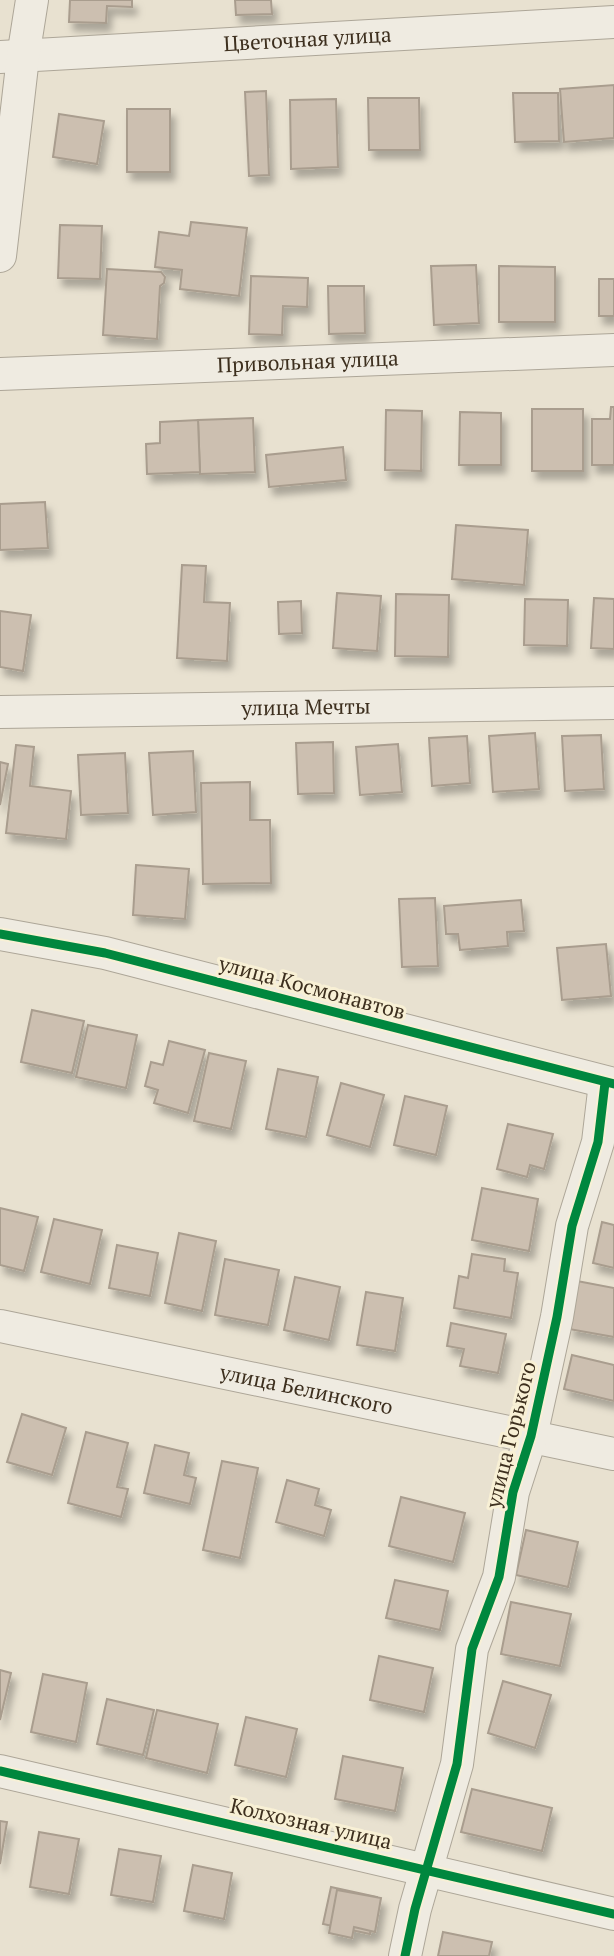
<svg xmlns="http://www.w3.org/2000/svg" width="614" height="1956" font-family="'PT Serif',serif">
  <defs>
    <filter id="shadow"><feDropShadow dx="4.5" dy="8" stdDeviation="3.5" flood-color="#0004"/></filter>
  </defs>
  <rect width="100%" height="100%" fill="#e8e1d0"/>
  <!-- building -->
  <g fill="#ccbfb0" stroke="#a99d8e" stroke-width="2" filter="url(#shadow)">
    <path d="M70 0H132V7L107 6 106 23 69 22Z"/>
    <path d="M235 0H271L272 14 236 15Z"/>
    <path d="M614 85V138L564 142 560 89Z"/>
    <path d="M266 91 269 175 249 176 245 92Z"/>
    <path d="M513 93H558L559 141 515 142Z"/>
    <path d="M368 98H419L420 150H369Z"/>
    <path d="M336 99 338 167 291 169 290 100Z"/>
    <rect x="127" y="109" width="43" height="63"/>
    <path d="M59 114 104 121 97 164 53 157Z"/>
    <path d="M191 222 247 228 239 296 180 289 182 270 155 267 159 232 189 236Z"/>
    <path d="M60 225 102 226 100 279 58 278Z"/>
    <path d="M476 265 479 323 434 325 431 266Z"/>
    <path d="M499 266 555 267V322H499Z"/>
    <path d="M107 269 161 272 165 277 164 283 160 286 157 339 103 335Z"/>
    <path d="M251 276 308 278 307 307 283 306 282 335 249 334Z"/>
    <rect x="599" y="279" width="15" height="37"/>
    <path d="M328 286H364L365 333 329 334Z"/>
    <path d="M611 407H614V465H592V419H610Z"/>
    <rect x="532" y="409" width="51" height="62"/>
    <path d="M386 410 422 411 421 471 385 470Z"/>
    <path d="M460 412 501 413V465H459Z"/>
    <path d="M253 418 255 472 200 474 198 420Z"/>
    <path d="M198 420 200 472 147 474 146 444 160 443V422Z"/>
    <path d="M343 447 346 480 269 487 266 455Z"/>
    <path d="M45 502 48 548 0 550V504Z"/>
    <path d="M456 525 528 530 524 585 452 579Z"/>
    <path d="M182 565 206 566 204 602 230 603 227 661 177 658Z"/>
    <path d="M337 593 381 596 377 651 333 648Z"/>
    <path d="M396 594 449 595 448 657 395 656Z"/>
    <path d="M594 598 614 599V649L591 648Z"/>
    <path d="M525 599 568 600 567 646 524 645Z"/>
    <path d="M301 601 302 633 279 634 278 602Z"/>
    <path d="M0 611 31 615 23 671 0 667Z"/>
    <path d="M535 733 539 789 493 792 489 736Z"/>
    <path d="M601 735 604 789 565 791 562 736Z"/>
    <path d="M467 736 470 783 432 786 429 738Z"/>
    <path d="M333 742 334 793 298 794 296 743Z"/>
    <path d="M398 744 402 792 360 795 356 747Z"/>
    <path d="M16 745 34 747 30 786 71 791 66 839 6 833Z"/>
    <path d="M193 751 196 812 153 815 149 753Z"/>
    <path d="M125 753 128 813 81 815 78 755Z"/>
    <path d="M0 762 8 764 0 805Z"/>
    <path d="M250 782V820H270L271 883 203 884 201 783Z"/>
    <path d="M136 865 189 869 185 919 133 915Z"/>
    <path d="M435 898 438 966 402 967 399 899Z"/>
    <path d="M521 900 524 931 507 932 508 946 460 950 458 934H446L444 906Z"/>
    <path d="M606 944 611 996 562 1000 557 948Z"/>
    <path d="M32 1010 84 1021 72 1073 21 1062Z"/>
    <path d="M88 1025 137 1035 126 1088 76 1077Z"/>
    <path d="M169 1041 205 1050 188 1113 154 1103 158 1090 145 1086 151 1062 163 1065Z"/>
    <path d="M209 1053 246 1061 231 1129 194 1121Z"/>
    <path d="M278 1069 318 1077 306 1137 266 1129Z"/>
    <path d="M341 1083 384 1095 370 1147 327 1135Z"/>
    <path d="M405 1096 447 1106 436 1155 394 1145Z"/>
    <path d="M508 1124 553 1134 544 1169 530 1165 527 1177 497 1169Z"/>
    <path d="M482 1188 538 1199 529 1251 472 1240Z"/>
    <path d="M0 1208 38 1217 24 1271 0 1265Z"/>
    <path d="M54 1219 102 1230 90 1284 41 1272Z"/>
    <path d="M602 1222 614 1225V1268L593 1263Z"/>
    <path d="M179 1233 216 1241 202 1311 165 1303Z"/>
    <path d="M117 1245 158 1253 150 1296 109 1288Z"/>
    <path d="M472 1254 505 1259 504 1271 518 1273 511 1318 454 1308 459 1276 468 1278Z"/>
    <path d="M225 1259 279 1270 268 1325 215 1315Z"/>
    <path d="M295 1277 340 1287 329 1340 284 1330Z"/>
    <path d="M577 1281 614 1288V1337L569 1329Z"/>
    <path d="M366 1292 403 1298 395 1351 357 1345Z"/>
    <path d="M451 1323 506 1334 498 1373 460 1366 464 1349 447 1346Z"/>
    <path d="M572 1355 614 1365V1401L564 1389Z"/>
    <path d="M22 1414 66 1428 52 1475 7 1462Z"/>
    <path d="M86 1432 128 1443 117 1487 128 1489 121 1517 68 1503Z"/>
    <path d="M155 1445 189 1453 184 1475 196 1478 190 1504 144 1493Z"/>
    <path d="M222 1461 258 1468 240 1558 203 1550Z"/>
    <path d="M287 1480 319 1489 315 1505 331 1510 324 1536 276 1522Z"/>
    <path d="M401 1497 465 1513 453 1562 389 1546Z"/>
    <path d="M526 1530 578 1542 568 1587 516 1575Z"/>
    <path d="M395 1580 448 1591 440 1630 386 1618Z"/>
    <path d="M511 1602 571 1614 560 1666 501 1654Z"/>
    <path d="M379 1656 433 1668 424 1712 370 1700Z"/>
    <path d="M0 1670 11 1673 0 1720Z"/>
    <path d="M43 1674 87 1683 76 1742 31 1732Z"/>
    <path d="M503 1681 551 1695 535 1748 488 1733Z"/>
    <path d="M107 1699 154 1710 143 1755 97 1744Z"/>
    <path d="M157 1710 218 1724 207 1773 146 1758Z"/>
    <path d="M246 1717 297 1729 286 1777 235 1765Z"/>
    <path d="M343 1756 403 1768 395 1811 335 1799Z"/>
    <path d="M472 1789 552 1808 542 1851 461 1832Z"/>
    <path d="M0 1821 7 1822 0 1864Z"/>
    <path d="M39 1832 79 1839 69 1894 30 1887Z"/>
    <path d="M119 1849 161 1856 153 1902 111 1895Z"/>
    <path d="M193 1865 232 1873 224 1919 184 1911Z"/>
    <path d="M331 1887 377 1897 370 1934 323 1924Z"/>
    <path d="M337 1890 381 1898 375 1932 354 1927 352 1938 329 1933Z"/>
    <path d="M443 1932 492 1942 489 1956H438Z"/>
  </g>
  <g fill="none" stroke-linecap="round" stroke-linejoin="round">
    <!-- minor casing -->
    <g stroke="#ada698" stroke-width="34">
      <g id="minor">
        <path id="s1" d="M0 57 614 22"/>
        <path d="M0 256 23 57 32 0"/>
        <path id="s2" d="M0 374 614 350"/>
        <path id="s3" d="M0 712 614 703"/>
        <path d="M0 934 105 953 614 1084"/>
        <path id="s4" d="M0 1326 614 1454"/>
        <path d="M0 1771 614 1914"/>
        <path d="M405 1956 415 1909 457 1764 472 1649 499 1577 513 1492 531 1436 557 1317 572 1226 598 1142 605 1083"/>
      </g>
    </g>
    <!-- minor -->
    <use href="#minor" stroke="#efebe1" stroke-width="32"/>
    <!-- cycleway casing -->
    <g stroke="#f8f0d5" stroke-width="13">
      <g id="cycleway">
        <path d="M0 934 105 953 614 1084"/>
        <path d="M0 1771 614 1914"/>
        <path d="M405 1956 415 1909 457 1764 472 1649 499 1577 513 1492 531 1436 557 1317 572 1226 598 1142 605 1083"/>
      </g>
    </g>
    <!-- cycleway -->
    <use href="#cycleway" stroke="#00873e" stroke-width="9"/>
  </g>
  <g text-anchor="middle" stroke-width="6" stroke-linejoin="round" paint-order="stroke">
    <!-- street labels -->
    <g font-size="21" fill="#3d2f1e" stroke="#f8f0d5">
      <text dy="7" stroke="none"><textPath href="#s1" startOffset="308">Цветочная улица</textPath></text>
      <text dy="7" stroke="none"><textPath href="#s2" startOffset="308">Привольная улица</textPath></text>
      <text dy="7" stroke="none"><textPath href="#s3" startOffset="306">улица Мечты</textPath></text>
      <text transform="translate(312 988) rotate(15)" y="7">улица Космонавтов</text>
      <text dy="7" stroke="none"><textPath href="#s4" startOffset="313">улица Белинского</textPath></text>
      <text transform="translate(511 1435) rotate(-76)" y="7">улица Горького</text>
      <text transform="translate(311 1824) rotate(13)" y="7">Колхозная улица</text>
    </g>
  </g>
</svg>
